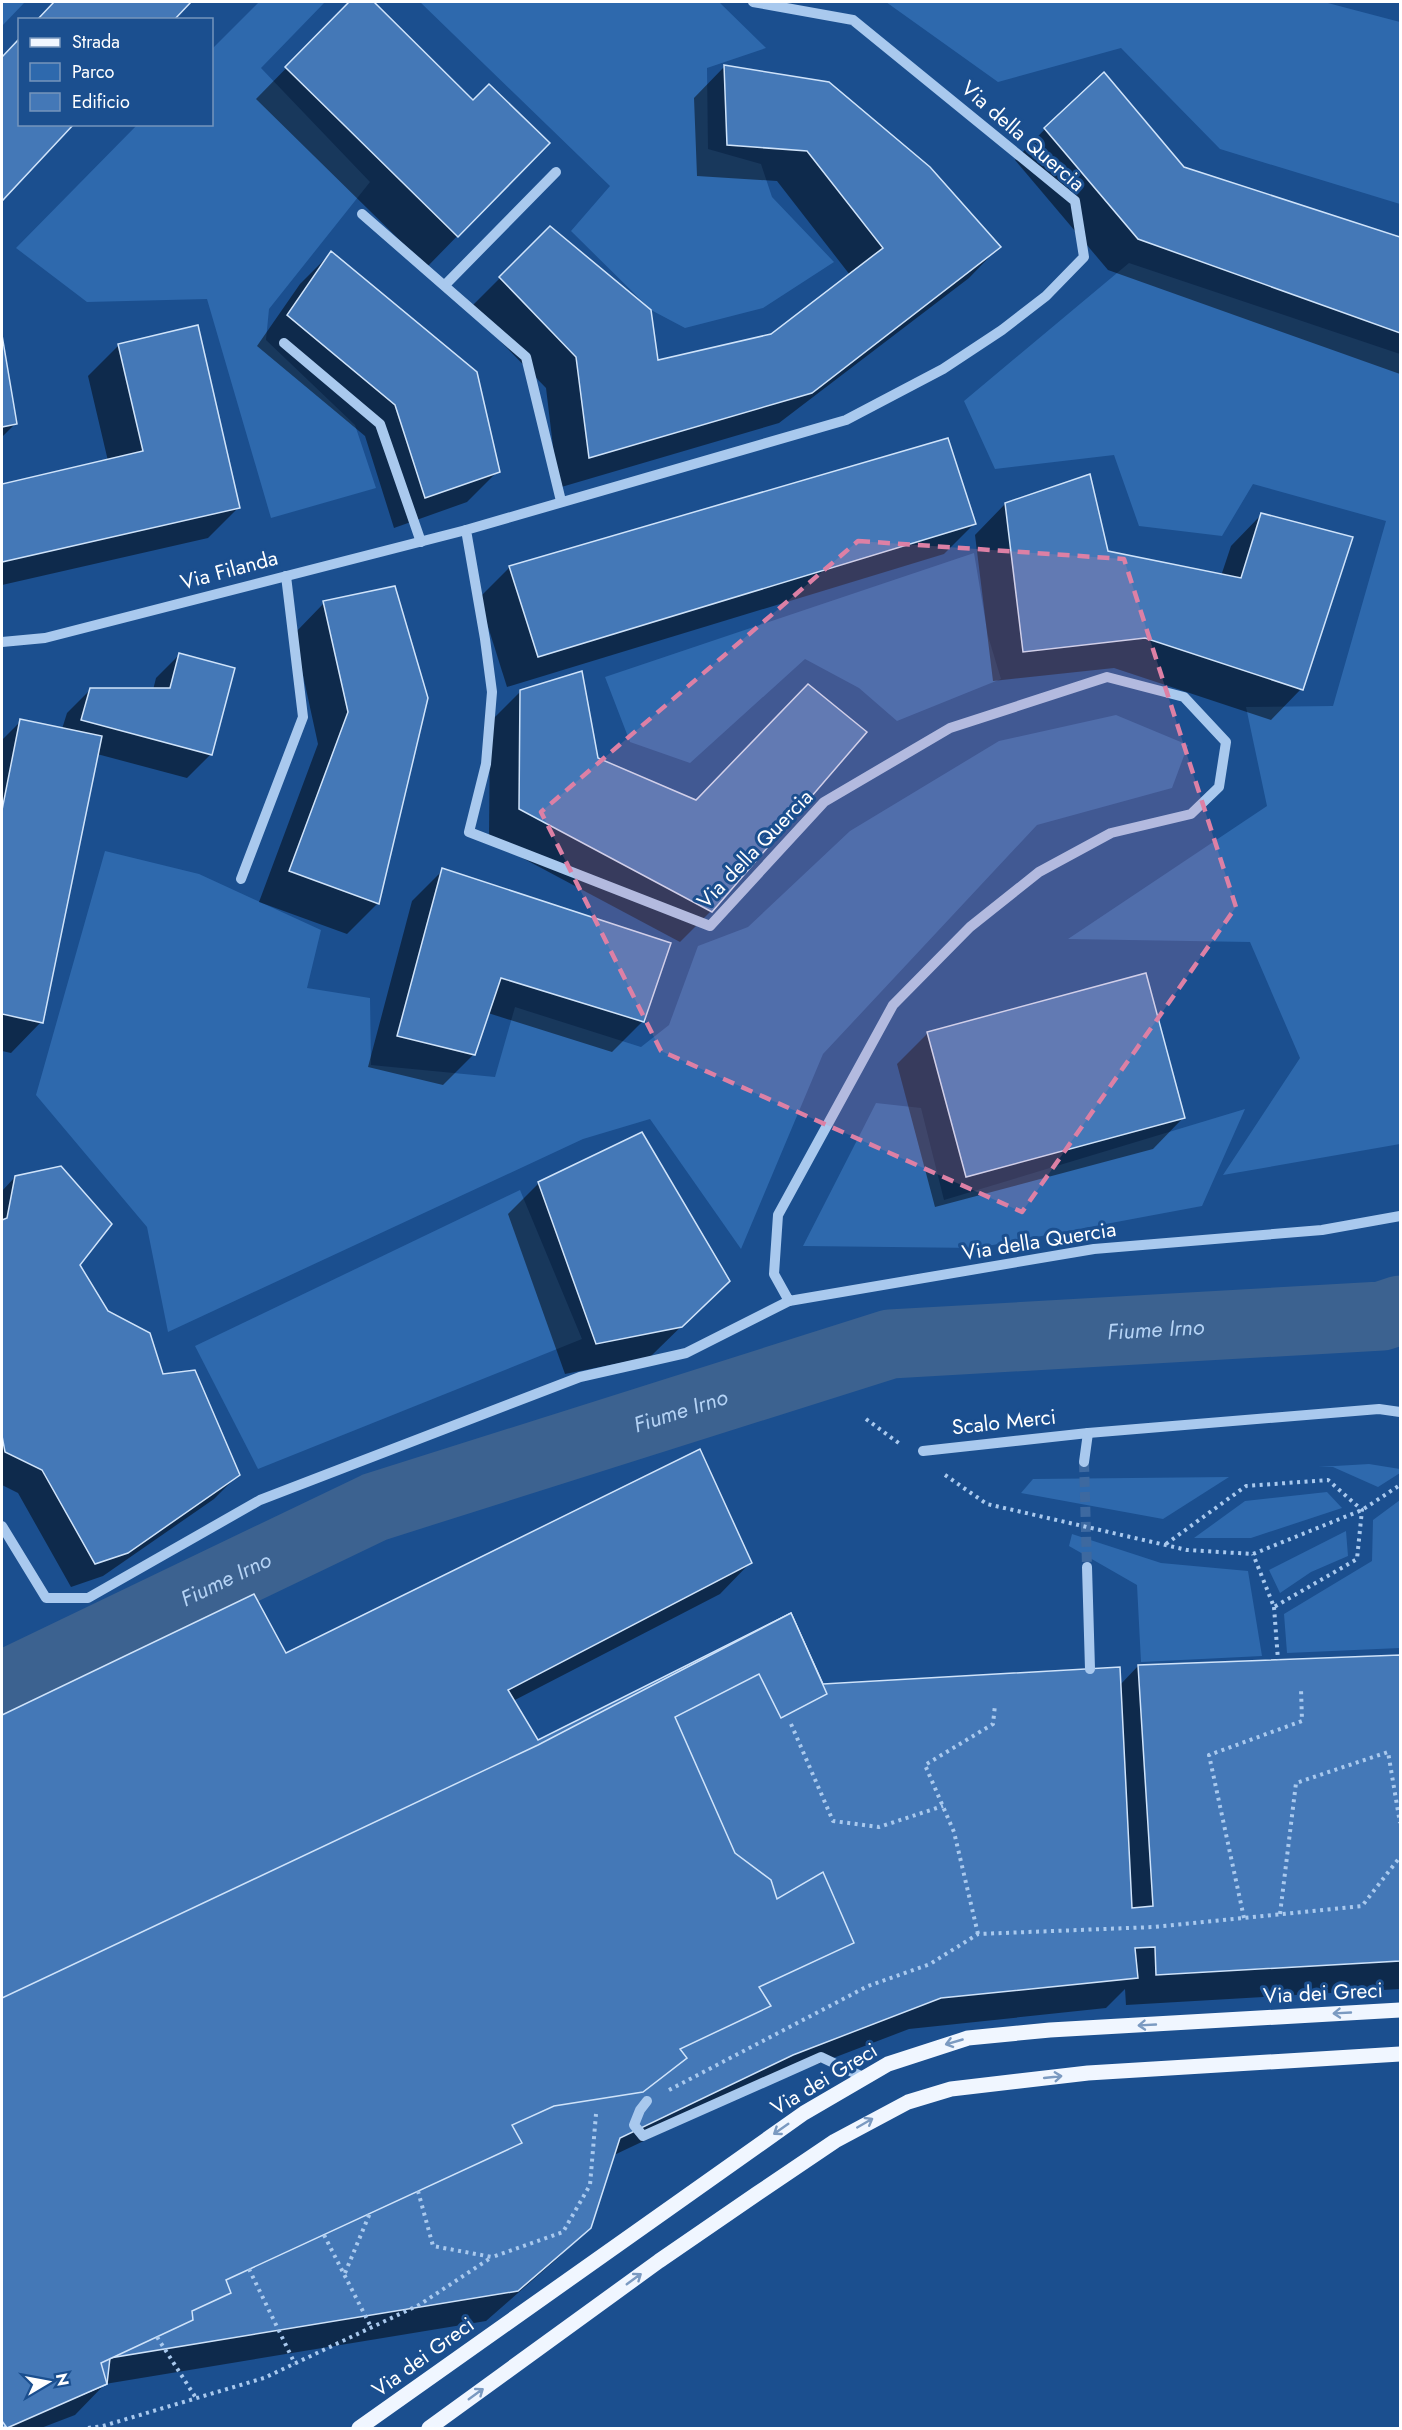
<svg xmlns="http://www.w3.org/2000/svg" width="1402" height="2430" font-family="Jost,sans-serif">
  <rect width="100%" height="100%" fill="#1b4f8f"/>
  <!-- green -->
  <g fill="#2e69ad">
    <path d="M2 2H25L2 26Z"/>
    <path d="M259 2H325L261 68 370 182 269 309 266 340 355 425 376 488 271 518 207 299 87 302 16 248 137 125 212 124V49Z"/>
    <path d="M420 2H719L766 48 707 68 708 149 761 164 772 197 834 262 763 308 685 328 651 310 571 231 610 186Z"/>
    <path d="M886 2H1324L1400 22V204L1220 149 1121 48 998 82Z"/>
    <path d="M1129 263 1400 354V1144L1223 1175 1300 1058 1250 942 1068 939 1267 806 1246 707 1333 706 1386 521 1253 484 1222 536 1139 526 1114 455 995 469 964 401Z"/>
    <path d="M974 553 988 636 1001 679 897 721 859 688 805 659 690 763 630 742 605 677Z"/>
    <path d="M1116 715 1188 745 1172 788 1037 825 823 1054 741 1249 650 1119 583 1139 168 1332 147 1227 36 1095 105 851 199 874 321 930 307 988 370 998 371 1065 495 1077 515 1007 641 1047 669 1025 698 946 748 927 850 831 999 741Z"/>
    <path d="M876 1103 921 1108 944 1200 1245 1109 1202 1206 977 1248 803 1246Z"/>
    <path d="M520 1190 582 1339 258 1469 195 1346Z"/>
    <path d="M1369 1464 1400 1469V1473L1378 1487 1333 1467H1318Z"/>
    <path d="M1229 1477 1163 1519 1021 1493 1033 1479Z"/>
    <path d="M1327 1492 1342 1508 1251 1538H1194L1245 1501Z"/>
    <path d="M1400 1500V1648L1287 1653 1284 1614 1372 1561 1373 1520Z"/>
    <path d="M1346 1531 1348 1556 1311 1572 1280 1593 1269 1570Z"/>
    <path d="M1072 1534 1161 1563 1248 1571 1262 1656 1141 1662 1137 1585 1069 1546Z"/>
  </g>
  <!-- shadow -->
  <g fill="#0007">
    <path d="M55 2H189L172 20H38Z"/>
    <path d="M351 2H371L473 102 548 143 427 267 256 99Z"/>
    <path d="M20 39V124H72L2 199V58Z"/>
    <path d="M724 67 999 247 969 278 779 423 558 488 546 388 469 309 550 228 657 361 772 335 850 275 777 181 697 176 694 98Z"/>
    <path d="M1045 129 1183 168 1400 238V374L1108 270 1015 160Z"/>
    <path d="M331 253 498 471 467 502 394 528 365 436 257 346 300 284Z"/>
    <path d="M2 344 15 424 2 437Z"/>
    <path d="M119 345 239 507 208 538 2 585V485L108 461 88 376Z"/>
    <path d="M947 440 975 523 944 554 507 687 479 598 509 568Z"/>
    <path d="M1005 504 1107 552 1221 576 1231 546 1261 515 1301 689 1271 720 1114 668 993 681 975 535Z"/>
    <path d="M394 588 378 903 347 934 259 902 318 744 294 634 324 603Z"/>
    <path d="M180 654 211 754 187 778 97 754 41 1022 11 1053 2 1051V740L21 721 62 729 67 713 91 689 153 690 156 678Z"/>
    <path d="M521 691 597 759 711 911 680 942 489 840 490 722Z"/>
    <path d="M443 870 643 1021 612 1052 488 1013 474 1054 443 1085 368 1067 412 901Z"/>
    <path d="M928 1033 1183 1118 1153 1149 935 1207 897 1064Z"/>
    <path d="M642 1134 697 1311 650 1357 565 1374 508 1214 538 1184Z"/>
    <path d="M15 1177 78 1265 107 1312 162 1376 238 1475 214 1499 103 1576 71 1587 18 1493 2 1485V1191Z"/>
    <path d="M750 1563 720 1594 513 1701 537 1742 822 1686 1120 1685 1138 1666 1400 1657V1989L1126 2005 1125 1989 1106 2008 909 2029 760 2086 612 2156 589 2227 558 2258 486 2321 105 2384 75 2415 41 2428H2V1717L253 1596 286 1655Z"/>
  </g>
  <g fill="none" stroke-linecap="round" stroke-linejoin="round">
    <!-- river -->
    <path stroke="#3c6290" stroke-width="69" id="s1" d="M2 1686 375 1507 890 1344 1382 1316 1400 1310"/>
  </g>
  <!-- building -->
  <g fill="#4478b7" stroke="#cfe3fa" stroke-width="1.5">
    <path d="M54 2H191L174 20H37Z"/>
    <path d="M349 2H374L473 100 489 84 550 143 458 237 285 67Z"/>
    <path d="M20 38V124H74L2 201V57Z"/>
    <path d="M724 65 829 82 930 167 1001 247 812 393 589 458 576 357 499 277 550 226 651 310 658 360 771 334 883 248 807 151 727 145Z"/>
    <path d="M1104 72 1184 167 1400 237V333L1138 239 1044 128Z"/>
    <path d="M331 251 477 372 500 472 425 498 395 405 287 315Z"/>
    <path d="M198 325 240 508 2 562V484L143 451 118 344Z"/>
    <path d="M2 335 17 424 2 427Z"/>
    <path d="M948 438 976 524 538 657 509 566Z"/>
    <path d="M1090 474 1108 551 1241 578 1261 513 1353 537 1303 690 1145 638 1023 652 1005 503Z"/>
    <path d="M395 586 428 698 379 904 289 871 348 712 323 601Z"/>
    <path d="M179 653 235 668 212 755 81 720 90 688H170Z"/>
    <path d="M582 671 598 758 696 800 808 684 867 732 712 912 519 809 520 690Z"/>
    <path d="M20 719 102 736 43 1023 2 1014V810Z"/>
    <path d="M442 868 671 943 644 1022 501 978 475 1055 397 1036Z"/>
    <path d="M1146 973 1185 1118 966 1177 927 1032Z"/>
    <path d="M642 1132 730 1281 682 1327 596 1344 538 1182Z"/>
    <path d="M61 1166 112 1224 80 1265 108 1311 150 1333 163 1374 195 1370 240 1475 128 1553 95 1564 42 1470 5 1452 2 1436V1220L7 1218 15 1176Z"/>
    <path d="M700 1449 752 1563 508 1690 538 1740 791 1613 823 1684 1120 1667 1132 1908 1153 1906 1138 1665 1400 1655V1961L1156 1975 1155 1947 1135 1948 1138 1978 941 1998 793 2055 620 2138 591 2228 518 2291 110 2358 107 2384 2 2428V1715L254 1594 286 1653Z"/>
    <path d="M791 1613 827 1694 781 1718 759 1674 675 1717 735 1853 771 1880 777 1899 823 1872 854 1943 759 1987 771 2006 680 2049 687 2058 643 2092 554 2106 512 2125 522 2143 226 2280 231 2293 192 2311 193 2320 101 2363 107 2384 7 2428 2 2421V1998L538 1745Z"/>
  </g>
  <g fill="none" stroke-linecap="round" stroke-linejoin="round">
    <!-- minor-tunnel -->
    <path stroke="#3d69a0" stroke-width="10" stroke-dasharray="10 5" stroke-linecap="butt" d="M1084 1462 1087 1567"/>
    <!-- path -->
    <g stroke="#a9c9ee" stroke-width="4" stroke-dasharray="3 4.5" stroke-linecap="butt">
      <path d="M866 1419 900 1444"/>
      <path d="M945 1475 987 1504 1187 1550 1253 1554 1362 1510 1400 1485"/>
      <path d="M1166 1544 1246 1486 1328 1480 1362 1510 1357 1559 1274 1607 1253 1554"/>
      <path d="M1274 1607 1278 1660"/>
      <path d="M791 1724 833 1821 879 1827 943 1806"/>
      <path d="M1280 1914 1296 1783 1388 1752 1400 1823"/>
      <path d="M1244 1918 1209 1755 1302 1721 1301 1689"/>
      <path d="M978 1934 954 1832 925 1765 993 1724 995 1705"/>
      <path d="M669 2090 868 1986 930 1964 978 1934 1154 1927 1362 1906 1400 1857"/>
      <path d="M418 2191 433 2246 492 2257 563 2232 590 2185 596 2114"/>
      <path d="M324 2235 371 2327"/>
      <path d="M249 2269 295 2364"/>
      <path d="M345 2273 370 2213"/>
      <path d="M157 2337 196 2398"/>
      <path d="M88 2428 103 2426 264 2378 419 2305 492 2257"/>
    </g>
    <!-- minor -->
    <g stroke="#a9c9ee" stroke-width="10">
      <path d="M753 2 853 20 1075 201 1084 257 1046 296 1002 330 943 369 846 420 466 530 485 639 492 692 486 764 469 832 710 926 824 802 950 728 1107 677 1184 697 1226 742 1219 787 1191 814 1111 833 1039 872 970 927 893 1005 778 1215 774 1274 789 1301 1094 1249 1322 1230 1400 1216"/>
      <path d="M362 214 526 357 561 501"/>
      <path d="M445 285 556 172"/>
      <path d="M284 343 380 424 421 542"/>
      <path d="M2 642 45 638 466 530"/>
      <path d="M241 879 303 717 286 576"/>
      <path d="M923 1451 1088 1433 1379 1409 1400 1412"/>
      <path d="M1084 1462 1088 1433"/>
      <path d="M2 1526 46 1598H88L260 1500 580 1377 686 1353 789 1301"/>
      <path d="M1087 1567 1090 1669"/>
      <path d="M647 2101 640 2110 634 2125 643 2136 821 2057 863 2077"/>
    </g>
    <!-- major -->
    <g stroke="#f0f6ff" stroke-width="15">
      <path d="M359 2428 804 2113 888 2064 968 2038 1050 2030 1400 2010"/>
      <path d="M429 2428 659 2261 758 2193 835 2141 908 2102 951 2089 1088 2073 1400 2054"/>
    </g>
  </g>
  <!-- one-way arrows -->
  <defs><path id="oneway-shaft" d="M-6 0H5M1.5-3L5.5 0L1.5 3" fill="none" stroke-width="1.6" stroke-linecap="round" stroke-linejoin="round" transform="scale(1.5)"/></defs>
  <g stroke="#7b9ac1">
    <use href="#oneway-shaft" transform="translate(1342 2013) rotate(177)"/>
    <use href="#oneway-shaft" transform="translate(1147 2025) rotate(177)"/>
    <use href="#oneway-shaft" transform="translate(954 2042) rotate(164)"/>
    <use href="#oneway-shaft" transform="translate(1053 2077) rotate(-6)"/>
    <use href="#oneway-shaft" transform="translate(865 2123) rotate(-30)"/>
    <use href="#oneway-shaft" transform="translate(781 2129) rotate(145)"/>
    <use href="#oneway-shaft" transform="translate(634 2279) rotate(-36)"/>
    <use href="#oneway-shaft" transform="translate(476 2394) rotate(-36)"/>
  </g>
  <!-- marked area -->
  <path fill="#dd80a5" fill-opacity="0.2" stroke="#dd80a5" stroke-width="4.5" stroke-dasharray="12 8" stroke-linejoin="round" d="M858 541 1124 559 1236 907 1022 1212 661 1051 541 812Z"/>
  <g text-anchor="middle" stroke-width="6" stroke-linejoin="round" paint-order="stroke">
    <!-- street labels -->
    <g font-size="21" fill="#fff" stroke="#1b4f8f">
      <text transform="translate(1023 136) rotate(41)" y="7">Via della Quercia</text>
      <text transform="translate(229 570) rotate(-15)" y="7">Via Filanda</text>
      <text transform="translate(755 849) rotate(-46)" y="7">Via della Quercia</text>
      <text transform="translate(1039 1241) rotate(-9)" y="7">Via della Quercia</text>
      <text transform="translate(1004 1422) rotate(-6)" y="7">Scalo Merci</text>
      <text transform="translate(1323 1993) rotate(-3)" y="7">Via dei Greci</text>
      <text transform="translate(824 2079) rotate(-31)" y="7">Via dei Greci</text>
      <text transform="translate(423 2357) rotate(-36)" y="7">Via dei Greci</text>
    </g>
    <!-- water labels -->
    <g font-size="22" font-style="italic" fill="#b5d3f5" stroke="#1b4f8f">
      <text dy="8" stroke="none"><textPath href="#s1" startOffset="1220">Fiume Irno</textPath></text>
      <text dy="8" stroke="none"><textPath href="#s1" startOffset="734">Fiume Irno</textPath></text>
      <text dy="8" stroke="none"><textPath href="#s1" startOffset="248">Fiume Irno</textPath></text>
    </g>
  </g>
  <!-- border -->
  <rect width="1402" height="2430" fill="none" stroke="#ffffff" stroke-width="6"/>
  <!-- legend -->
  <rect x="18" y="18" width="195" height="108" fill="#1b4f8f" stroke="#7695bc" stroke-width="1.5"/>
  <rect x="30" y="38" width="30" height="9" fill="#f0f6ff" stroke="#7695bc" stroke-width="1.5"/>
  <text x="72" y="48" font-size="18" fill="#ffffff">Strada</text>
  <rect x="30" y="63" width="30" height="18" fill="#2e69ad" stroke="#7695bc" stroke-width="1.5"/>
  <text x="72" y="78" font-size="18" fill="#ffffff">Parco</text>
  <rect x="30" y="93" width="30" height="18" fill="#4478b7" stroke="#7695bc" stroke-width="1.5"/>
  <text x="72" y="108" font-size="18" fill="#ffffff">Edificio</text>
  <!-- north arrow -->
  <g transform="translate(48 2382) rotate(80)" stroke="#1b4f8f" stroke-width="4.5" paint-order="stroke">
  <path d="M0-4.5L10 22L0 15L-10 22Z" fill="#ffffff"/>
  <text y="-9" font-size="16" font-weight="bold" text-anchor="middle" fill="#ffffff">N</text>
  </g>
</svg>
